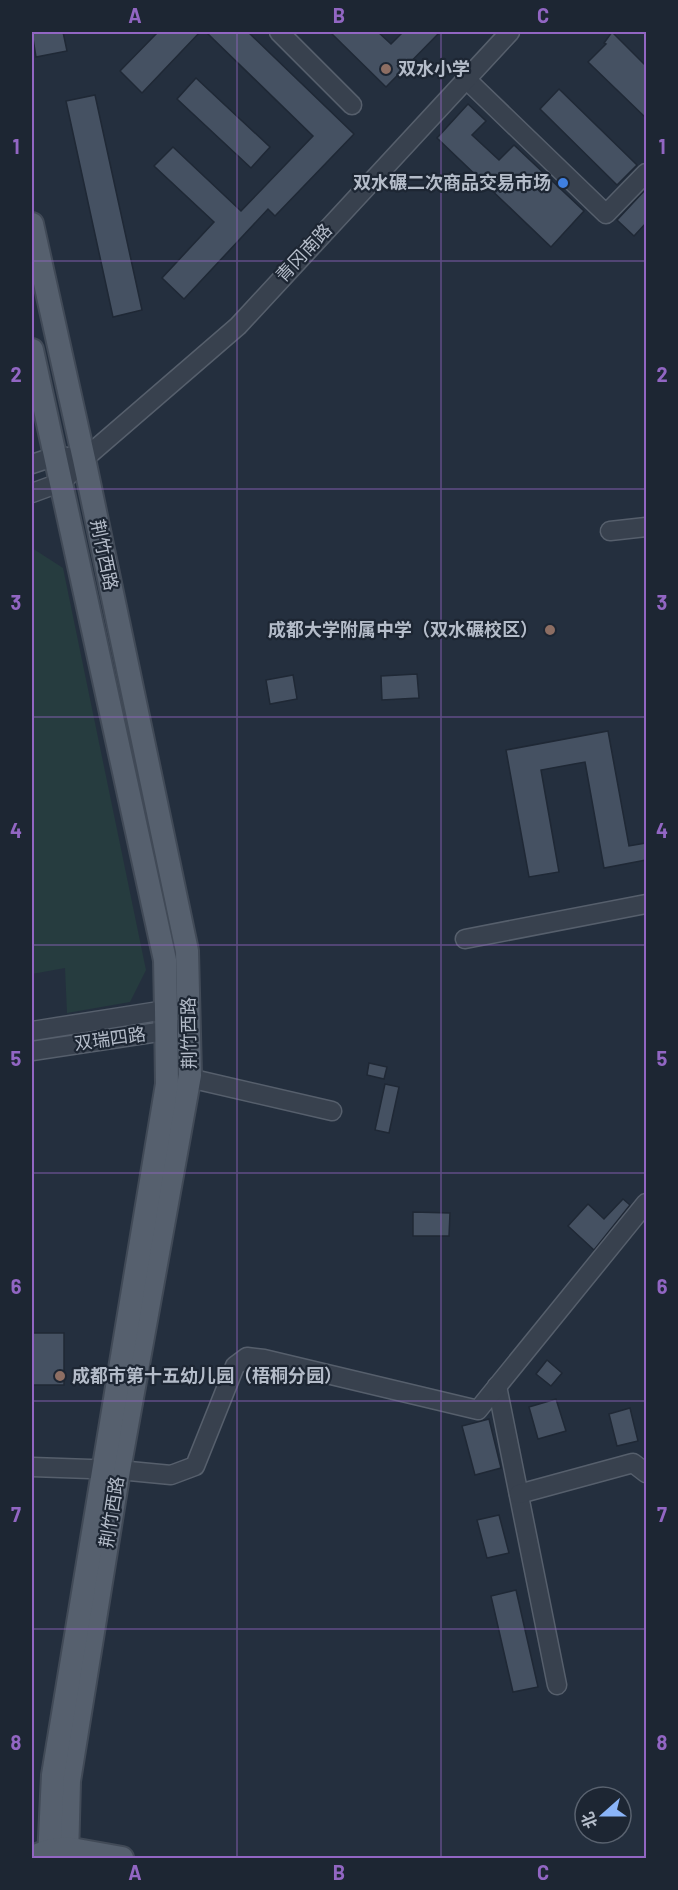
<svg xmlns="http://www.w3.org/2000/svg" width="678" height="1890" font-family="Barlow,'Noto Sans SC',sans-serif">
  <rect width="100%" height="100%" fill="#242f3e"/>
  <!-- green -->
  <path fill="#263c3f" d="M32 548 63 568 146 970 130 1002 67 1013 65 968 32 974Z"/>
  <!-- building -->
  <g fill="#455162" stroke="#1f2835" stroke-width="1.5">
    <path d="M32 32H63L67 51 36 57Z"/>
    <path d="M158 32H200L142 93 120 71Z"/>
    <path d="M206 32H248L354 134 275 216 268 209 184 299 162 278 214 222 154 166 173 147 241 211 313 136Z"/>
    <path d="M330 32H378L391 44 403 32H440L386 87Z"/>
    <path d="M612 32 646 66V118L588 62 606 44 604 43Z"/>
    <path d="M196 78 270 147 251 168 177 99Z"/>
    <path d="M559 89 637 165 617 185 540 109Z"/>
    <path d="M95 95 142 310 113 317 66 101Z"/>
    <path d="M468 104 486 121 472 135 499 160 514 145 584 211 551 247 437 138Z"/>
    <path d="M646 189V223L634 236 617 220Z"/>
    <path d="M417 674 419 698 382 700 381 676Z"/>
    <path d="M293 675 297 699 270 704 266 680Z"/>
    <path d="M608 731 629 846 646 843V860L604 868 585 762 541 770 559 872 529 877 506 750Z"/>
    <path d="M369 1063 387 1067 384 1079 367 1075Z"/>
    <path d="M385 1084 399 1087 389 1133 375 1130Z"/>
    <path d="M623 1199 630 1205 594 1250 568 1226 588 1204 604 1219Z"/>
    <path d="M413 1212 450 1213 449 1236H413Z"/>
    <rect x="32" y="1333" width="32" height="52"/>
    <path d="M547 1360 562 1373 551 1386 536 1374Z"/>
    <path d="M556 1399 566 1431 538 1439 529 1407Z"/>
    <path d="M630 1408 638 1441 617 1446 609 1414Z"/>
    <path d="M489 1419 501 1468 475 1475 462 1426Z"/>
    <path d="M499 1515 509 1553 487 1558 477 1520Z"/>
    <path d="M516 1590 538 1687 513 1692 491 1596Z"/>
  </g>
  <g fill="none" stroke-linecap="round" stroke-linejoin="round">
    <!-- minor casing -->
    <g stroke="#565f6c" stroke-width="21">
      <g id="minor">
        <path d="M279 32 352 105"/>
        <path d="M465 78 606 214 646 173"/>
        <path d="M32 464 56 456 68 457"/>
        <path d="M32 493 62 482 84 459 238 326 510 32"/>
        <path d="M610 531 646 527"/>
        <path d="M465 939 646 904"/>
        <path d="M32 1031 178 1008"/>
        <path d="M32 1051 178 1029"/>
        <path d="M189 1078 332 1111"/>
        <path d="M497 1386 557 1685"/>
        <path d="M32 1467 119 1470 171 1475 195 1466 235 1366 247 1357 264 1359 478 1410 646 1203"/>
        <path d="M519 1494 633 1463 646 1473"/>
      </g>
    </g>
    <!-- major casing -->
    <g stroke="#414a57" stroke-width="26">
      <g id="major">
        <path d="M32 224 84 459 187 951 190 1075 119 1470 69 1781 67 1858"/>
        <path d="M32 350 165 960 166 1010 167 1084 53 1775 49 1858"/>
        <path d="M32 1857 48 1851 66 1848 122 1858"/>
      </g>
    </g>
    <!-- minor -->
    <use href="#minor" stroke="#38414e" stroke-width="18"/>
    <!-- major -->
    <use href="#major" stroke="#56606e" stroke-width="22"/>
  </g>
  <!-- grid -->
  <path fill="none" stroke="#9266c3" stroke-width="1.5" stroke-opacity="0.55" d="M237 32V1858M441 32V1858M32 261H646M32 489H646M32 717H646M32 945H646M32 1173H646M32 1401H646M32 1629H646"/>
  <!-- markers -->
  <g fill="#8d6e63" stroke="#1d2633" stroke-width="2">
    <circle cx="386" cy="69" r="6"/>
    <circle cx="550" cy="630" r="6"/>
    <circle cx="60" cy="1376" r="6"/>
  </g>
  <circle fill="#3f7fe0" stroke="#1d2633" stroke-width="2" cx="563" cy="183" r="6"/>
  <g text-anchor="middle" stroke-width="4.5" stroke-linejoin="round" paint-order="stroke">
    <!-- poi labels -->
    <g font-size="18" font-weight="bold" fill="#b4bcc9" stroke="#1d2633" text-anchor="start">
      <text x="398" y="75">双水小学</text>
      <text x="551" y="189" text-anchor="end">双水碾二次商品交易市场</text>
      <text x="538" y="636" text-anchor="end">成都大学附属中学（双水碾校区）</text>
      <text x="72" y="1382">成都市第十五幼儿园（梧桐分园）</text>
    </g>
    <!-- street labels -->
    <g font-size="18" fill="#b4bcc9" stroke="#1d2633">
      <text transform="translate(304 253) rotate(-47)" y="6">青冈南路</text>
      <text transform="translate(104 555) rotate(78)" y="6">荆竹西路</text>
      <text transform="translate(189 1033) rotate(-91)" y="6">荆竹西路</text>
      <text transform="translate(110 1039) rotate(-8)" y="6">双瑞四路</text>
      <text transform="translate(112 1512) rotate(-81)" y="6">荆竹西路</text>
    </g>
  </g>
  <!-- border -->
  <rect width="678" height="1890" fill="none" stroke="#1d2633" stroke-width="66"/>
  <!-- north arrow -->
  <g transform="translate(603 1815) rotate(249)"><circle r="28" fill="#1d2633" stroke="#59626f" stroke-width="1.5"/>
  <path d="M0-4.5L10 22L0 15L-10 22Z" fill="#8ab4f8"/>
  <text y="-9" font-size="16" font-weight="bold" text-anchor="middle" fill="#b4bcc9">北</text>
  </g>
  <rect x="33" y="33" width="612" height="1824" fill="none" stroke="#9266c3" stroke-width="2"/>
  <g font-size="20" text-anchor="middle" font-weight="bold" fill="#9266c3">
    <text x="135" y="23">A</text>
    <text x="339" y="23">B</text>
    <text x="543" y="23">C</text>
    <text x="16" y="154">1</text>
    <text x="662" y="154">1</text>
    <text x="16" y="382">2</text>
    <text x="662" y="382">2</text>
    <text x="16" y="610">3</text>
    <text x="662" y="610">3</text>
    <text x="16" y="838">4</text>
    <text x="662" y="838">4</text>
    <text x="16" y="1066">5</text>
    <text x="662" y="1066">5</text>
    <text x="16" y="1294">6</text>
    <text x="662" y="1294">6</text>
    <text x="16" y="1522">7</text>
    <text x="662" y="1522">7</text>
    <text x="16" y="1750">8</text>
    <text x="662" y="1750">8</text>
    <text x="135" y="1880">A</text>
    <text x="339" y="1880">B</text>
    <text x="543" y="1880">C</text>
  </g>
</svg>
